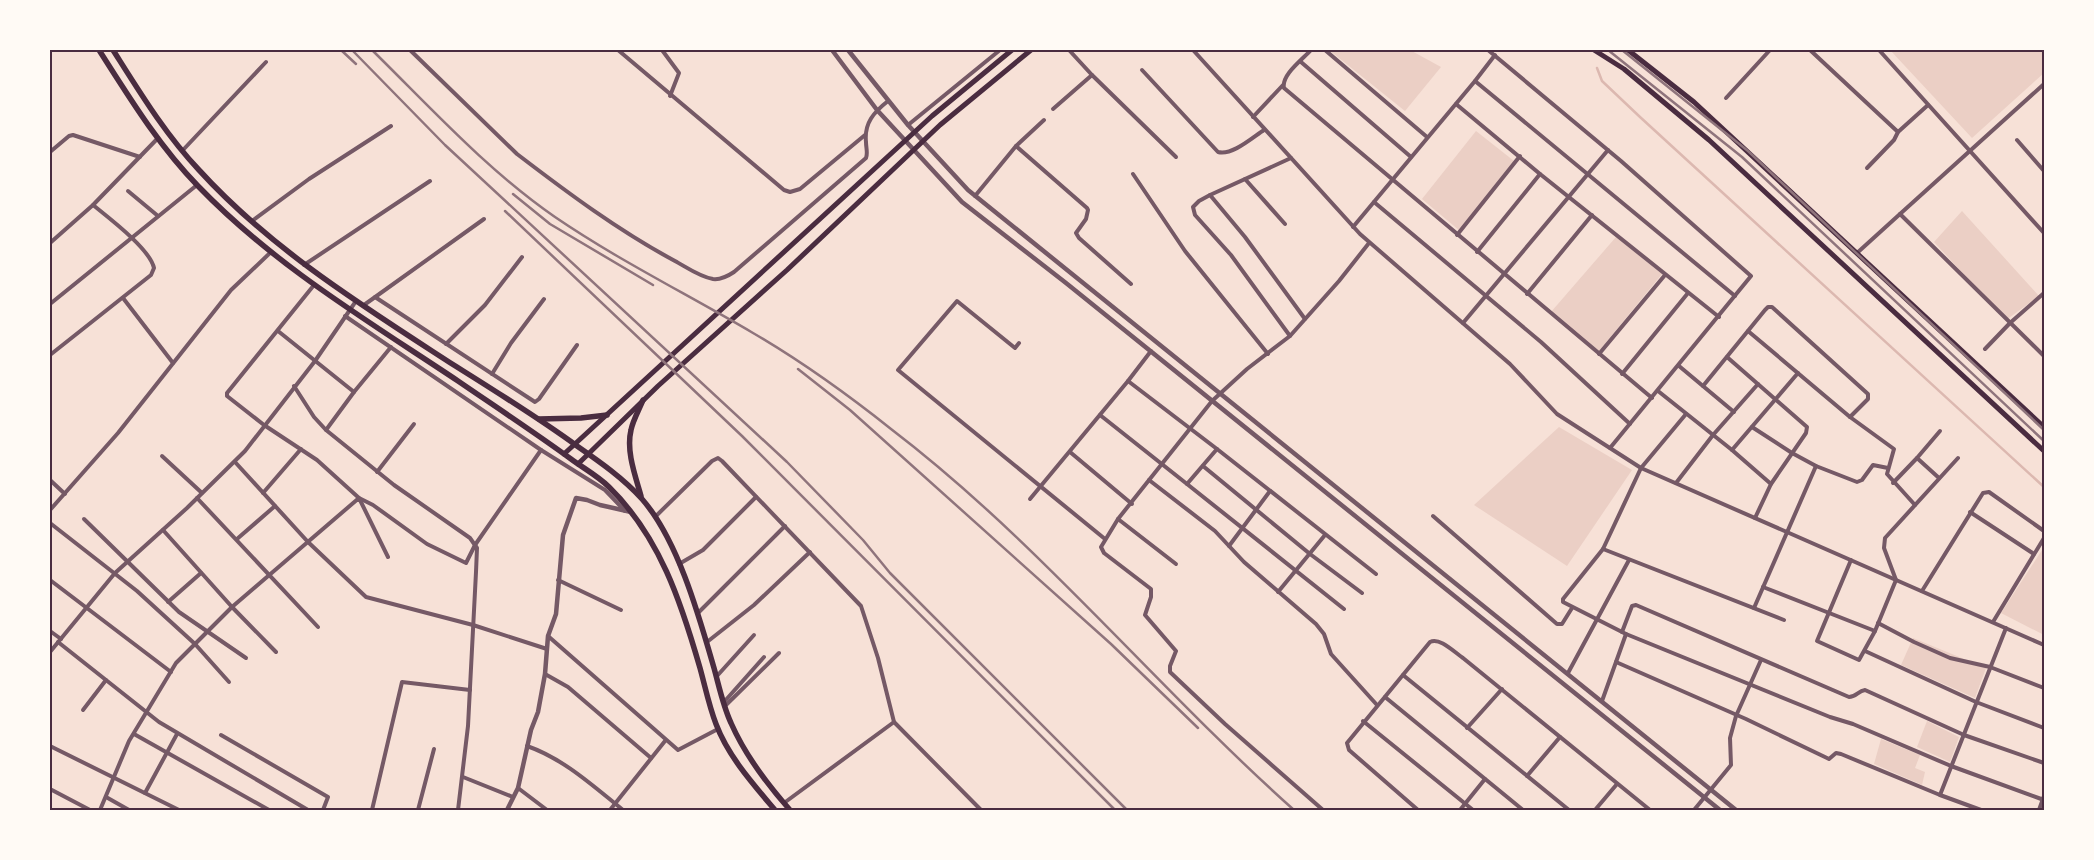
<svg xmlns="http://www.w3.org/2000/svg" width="2094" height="860" font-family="'Golos Text',sans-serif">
  <rect width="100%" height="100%" fill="#f7e1d7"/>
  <!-- green -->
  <g fill="#ebcfc5">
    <path d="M1329 50H1410L1441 67 1405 111Z"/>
    <path d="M1890 50H2044V73L1972 138Z"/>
    <path d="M1476 131 1514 161 1460 231 1422 199Z"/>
    <path d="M1962 211 2039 296 2006 320 1934 242Z"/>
    <path d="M1616 237 1662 274 1599 351 1551 312Z"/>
    <path d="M1559 427 1632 470 1567 566 1474 505Z"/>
    <path d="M2044 547V635L2001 613Z"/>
    <path d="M1913 638 1986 668 1975 698 1901 665Z"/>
    <path d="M1927 721 1959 737 1950 762 1917 747Z"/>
    <path d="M1881 739 1920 755 1915 768 1925 772 1922 785 1874 764Z"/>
  </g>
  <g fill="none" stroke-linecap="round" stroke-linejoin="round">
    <!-- stream -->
    <path stroke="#dcb8b0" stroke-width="2.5" d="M1597 68 1602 81 1640 117 2044 487"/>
    <!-- minor -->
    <g stroke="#755966" stroke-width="4">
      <path d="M410 50 517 154C568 193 619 231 675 261 686 267 700 277 713 279 721 280 728 276 734 272L866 158C868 153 866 148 866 142 864 123 874 112 888 101"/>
      <path d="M618 50 784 190 790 192 800 189 865 135"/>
      <path d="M662 50 679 73 670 96"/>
      <path d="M1069 50 1092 75 1176 157"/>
      <path d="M1193 50 1360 234 1510 364 1557 414 1641 468 2044 645"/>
      <path d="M1311 50C1303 59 1281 75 1284 88L1652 398"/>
      <path d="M1325 50 1427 137"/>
      <path d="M1488 50 1621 161 1751 276 1610 448"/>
      <path d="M1810 50 1898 132"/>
      <path d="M1879 50 2044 233"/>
      <path d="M1301 62 1411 157"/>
      <path d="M1142 70 1218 152C1232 156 1253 137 1264 130"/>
      <path d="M1475 81 1735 296"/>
      <path d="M1726 98 1770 50"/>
      <path d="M1456 104 1540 174 1719 317"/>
      <path d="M1053 109 1092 75"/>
      <path d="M1253 117 1283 85"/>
      <path d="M908 125 1000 50"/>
      <path d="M2017 140 2044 171"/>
      <path d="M1016 146 1087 208 1088 210 1086 219 1076 233 1079 238 1131 284"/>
      <path d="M183 150 266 62"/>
      <path d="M50 152 69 136 73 135 140 157"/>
      <path d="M1867 168 1894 140 1898 132 1928 105"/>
      <path d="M1133 174 1185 251 1268 354"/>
      <path d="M1245 179 1285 224"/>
      <path d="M128 191 158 216"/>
      <path d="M1210 195 1245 237 1305 319"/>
      <path d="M975 196 1016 146 1044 120"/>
      <path d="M1374 202 1541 342 1630 424"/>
      <path d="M1900 214 2044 84"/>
      <path d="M252 221 309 179 391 126"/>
      <path d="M1353 227 1475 81 1495 55"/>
      <path d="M1457 235 1520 156"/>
      <path d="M50 243 93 205 158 138"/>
      <path d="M1477 252 1540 174"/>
      <path d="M1857 253 1900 214 2044 356"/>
      <path d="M304 265 430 181"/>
      <path d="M314 285 227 393V396L264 425 317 460 359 498 373 505 427 544 466 563 475 545 541 450 345 316"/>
      <path d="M1527 294 1592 215"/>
      <path d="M375 297 535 402 539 399 577 345"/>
      <path d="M123 298 173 363"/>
      <path d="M50 304 197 185"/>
      <path d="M364 305 484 219"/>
      <path d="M1463 323 1608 150"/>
      <path d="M278 331 354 392"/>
      <path d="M1748 331 1850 417 1894 449 1887 474 1915 505"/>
      <path d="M1290 336 1231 255 1195 215 1193 207 1199 201 1210 195 1291 158"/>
      <path d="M1019 343 1015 348 957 301 898 370 1105 539"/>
      <path d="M446 344 485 305 522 257"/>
      <path d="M1985 349 2010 323 2044 293"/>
      <path d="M1151 351 1128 381 1217 449 1376 574"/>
      <path d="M1599 354 1665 275"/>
      <path d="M50 355 151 275 154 268C150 249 109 218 93 205"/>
      <path d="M1679 366 1734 412"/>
      <path d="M492 374 511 343 544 299"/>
      <path d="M1622 374 1688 293"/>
      <path d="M294 386 314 417 326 430 394 485 470 538 477 548 476 572 468 726 458 810"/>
      <path d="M1703 386 1765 310 1768 307H1772L1868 394V399L1850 417"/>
      <path d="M1658 391 1732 450 1771 484 1806 433 1807 427 1727 357"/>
      <path d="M1686 414 1641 468 1603 549 1563 599V602L1626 634 1830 717 1853 724 1951 766 2044 800"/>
      <path d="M1100 415 1187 484"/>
      <path d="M1752 427 1792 453 1816 466 1857 482 1862 480 1873 465 1888 468"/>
      <path d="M326 430 354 392 391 347"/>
      <path d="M1217 449 1187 484 1344 609"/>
      <path d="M541 450 605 490 625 511"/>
      <path d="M1732 450 1798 373"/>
      <path d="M1070 452 1132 504"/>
      <path d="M162 456 202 493"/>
      <path d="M235 462 308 542 366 597 473 625 547 649"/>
      <path d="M1203 466 1310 554 1362 593"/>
      <path d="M377 472 414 424"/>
      <path d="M1939 478 1917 458 1940 431"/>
      <path d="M50 480 65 494"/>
      <path d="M1149 480 1215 531 1244 562 1316 624 1324 634 1331 654 1377 705"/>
      <path d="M1676 483 1713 435 1758 384"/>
      <path d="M1893 483 1917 458"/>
      <path d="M263 493 301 449"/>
      <path d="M197 498 318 627"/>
      <path d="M1030 499 1128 381"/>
      <path d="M50 510 118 433 231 290 271 252"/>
      <path d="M1970 512 2034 554"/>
      <path d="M656 516 712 461 718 458 722 461 861 606 878 658 894 722 981 810"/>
      <path d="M1433 516 1557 624H1562L1572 608"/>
      <path d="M1755 518 1771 484"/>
      <path d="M84 519 179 612 246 658"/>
      <path d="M1118 519 1176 564"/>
      <path d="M50 523 137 591 195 644 229 682"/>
      <path d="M163 530 232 607 276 652"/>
      <path d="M237 539 275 506"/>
      <path d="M1229 546 1270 491"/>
      <path d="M1603 549 1784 620"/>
      <path d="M1851 560 1817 641 1859 660 1875 631"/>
      <path d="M679 564 703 550 756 497"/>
      <path d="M50 580 171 672"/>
      <path d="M558 580 621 610"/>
      <path d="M1763 587 1875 631 1896 580 1884 548 1885 538 1958 458"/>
      <path d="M1922 591 1983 493 1989 492 2044 531"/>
      <path d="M1278 592 1325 535"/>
      <path d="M168 602 201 573"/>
      <path d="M1754 608 1816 466"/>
      <path d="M698 613 785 526"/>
      <path d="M1993 622 2044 538"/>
      <path d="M1878 623 1914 642 1950 658 1990 667 2044 688"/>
      <path d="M50 631 61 639"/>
      <path d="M1622 632 1632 606 1636 605 1849 697C1856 697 1858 691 1865 690L1964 735 2044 763"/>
      <path d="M548 636 678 750 718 729"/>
      <path d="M58 642 159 722 308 810"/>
      <path d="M707 642 754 605 810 552"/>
      <path d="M1865 651 1976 702 2044 728"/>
      <path d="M50 652 115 573 187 508 245 451 315 361 356 301"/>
      <path d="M1616 662 1626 634"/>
      <path d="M1568 673 1629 560"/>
      <path d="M545 674 568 687 651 758"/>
      <path d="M1403 675 1569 810"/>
      <path d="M717 676 754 635"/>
      <path d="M1385 697 1523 810"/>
      <path d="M1602 701 1616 662 1746 719 1827 758 1829 759 1836 753 1841 754 1940 795 1981 810"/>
      <path d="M724 702 764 657"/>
      <path d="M725 706 779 653"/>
      <path d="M83 710 106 680"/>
      <path d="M1363 721 1473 810"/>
      <path d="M1467 728 1502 689"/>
      <path d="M134 734 269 810"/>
      <path d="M221 735 328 797 323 810"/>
      <path d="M50 746 179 810"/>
      <path d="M527 746C564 759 593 786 623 810"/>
      <path d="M1527 776 1560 737"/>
      <path d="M463 777 513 797"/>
      <path d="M518 788 547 810"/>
      <path d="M50 789 90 810"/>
      <path d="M145 793 177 734"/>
      <path d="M1940 795 2006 628"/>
      <path d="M106 797 129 810"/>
      <path d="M784 803 894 722"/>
      <path d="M100 810 129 741 176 663 232 607 359 498 388 557"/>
      <path d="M372 810 402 682 470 690"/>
      <path d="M418 810 434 749"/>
      <path d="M610 810 665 741"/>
      <path d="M1323 810 1225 724 1170 672V666L1176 651 1145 615 1151 597V589L1104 553 1101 547 1118 519 1212 401 1247 369 1290 336 1339 281 1369 243"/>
      <path d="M1418 810 1349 750 1347 743 1430 642C1440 637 1454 652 1463 658L1650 810"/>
      <path d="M1460 810 1485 779"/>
      <path d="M1595 810 1617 784"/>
      <path d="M1694 810 1731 765 1730 738 1736 716 1761 660"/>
      <path d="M2039 810 2044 796"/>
    </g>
    <!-- tertiary -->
    <g stroke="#755966" stroke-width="4.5">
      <path d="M832 50 877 110 962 202 1066 283 1720 810"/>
      <path d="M848 50 908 125 968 190 1736 810"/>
      <path d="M507 810 518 788 531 730 538 712 545 674 548 636 556 614 563 535 576 498 587 500 600 505 631 512"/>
    </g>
    <!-- secondary -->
    <g stroke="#4a2c40" stroke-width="5">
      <path d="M1594 50 1624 69 1709 140 2044 451"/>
      <path d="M1628 50 1694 102 2044 427"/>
      <path d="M564 454 932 116 1012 50"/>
      <path d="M578 464 658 386 787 270 940 125 1031 50"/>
    </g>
    <!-- primary -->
    <g stroke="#4a2c40" stroke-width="5.5">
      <path d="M99 50C129 97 159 146 198 186 274 265 368 321 458 381 496 407 534 432 571 459 583 468 598 476 609 487 660 537 681 602 700 668 705 686 709 706 716 724 728 756 753 784 775 810"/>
      <path d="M113 50C139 91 165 134 199 170 270 248 361 305 449 362 492 389 536 416 577 446 600 462 623 478 642 499 678 540 699 616 714 668 719 686 723 706 731 723 745 755 767 784 790 810"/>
      <path d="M539 419 581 418 607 415"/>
      <path d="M641 496C635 475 626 451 631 430 633 420 639 410 643 400"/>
    </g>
    <!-- rail -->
    <g stroke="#8f747c" stroke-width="2.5">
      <path d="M341 50 356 64"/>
      <path d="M352 50 445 145 787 462 863 540 890 573 1127 810"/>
      <path d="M372 50C431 108 487 170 555 217 618 260 687 294 753 333 801 361 847 394 891 429 1039 542 1156 687 1294 810"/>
      <path d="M1608 50 1742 157 2044 441"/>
      <path d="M1622 50 1748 151 2044 430"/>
      <path d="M513 194 550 224 653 285"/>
      <path d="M505 211 742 436 1115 810"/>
      <path d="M798 369 850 410 1111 644 1198 728"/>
    </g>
  </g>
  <!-- border -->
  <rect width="2094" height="860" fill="none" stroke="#fffaf5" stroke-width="102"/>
  <rect x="51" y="51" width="1992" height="758" fill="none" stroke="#4a2c40" stroke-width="2"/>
</svg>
